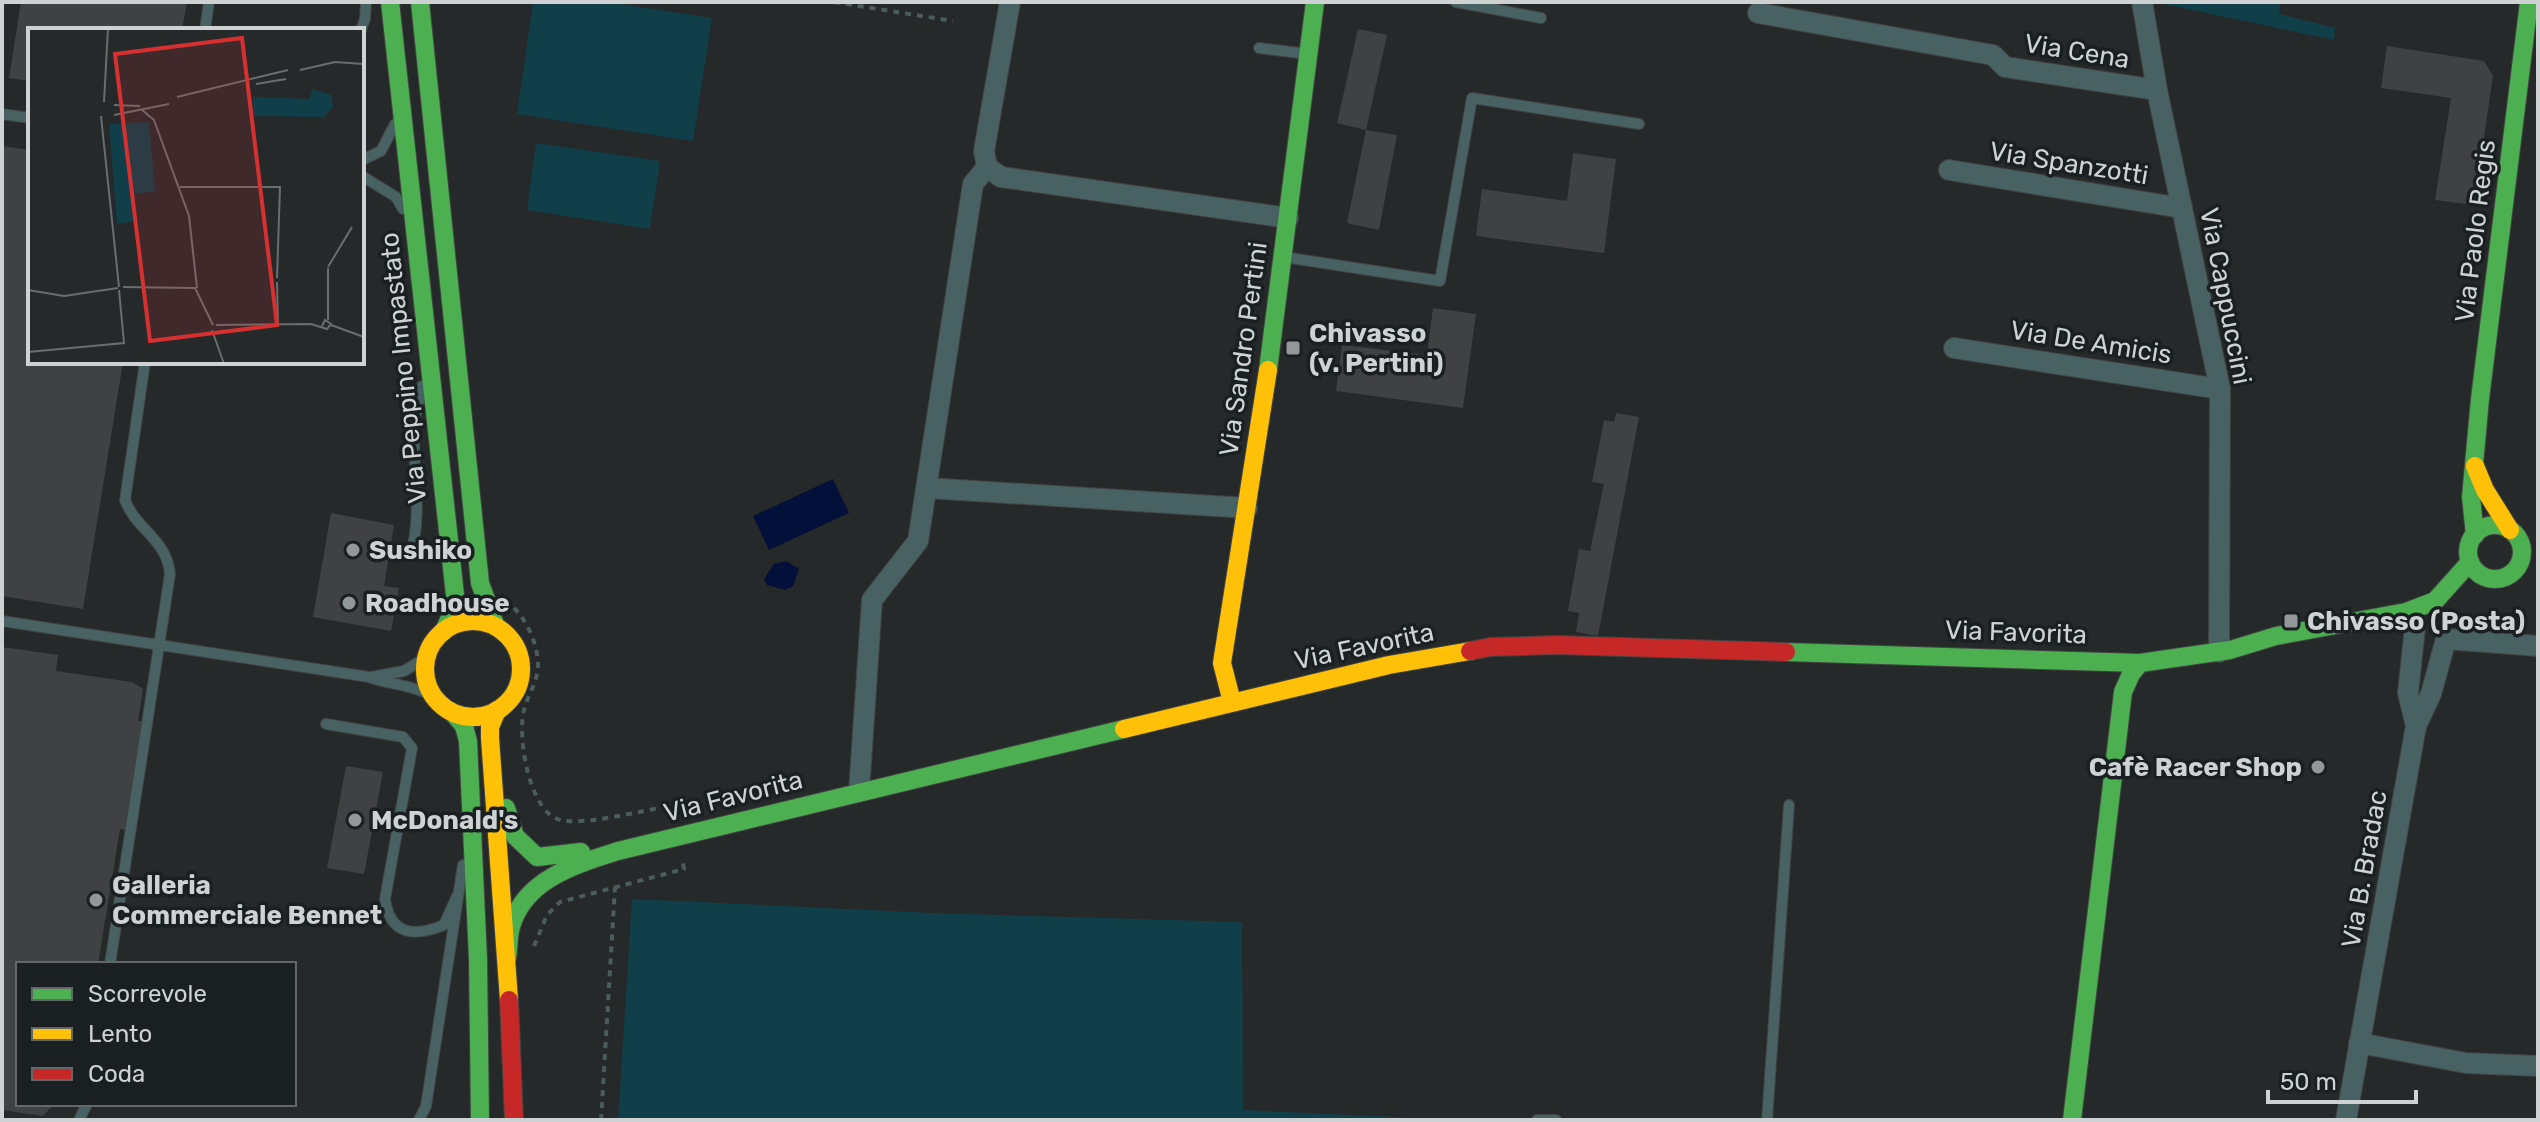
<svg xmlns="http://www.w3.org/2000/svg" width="2540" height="1122" font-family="Rubik,sans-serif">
  <rect width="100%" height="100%" fill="#26292a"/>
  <!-- green -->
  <g fill="#103e49">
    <path d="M533 2H608L712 18 693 141 517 114Z"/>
    <path d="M2154 2H2280L2279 14 2335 28 2334 40Z"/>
    <path d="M536 143 660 161 650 229 527 210Z"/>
    <path d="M632 899 934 913 1242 922 1243 1110 1461 1120H618Z"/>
  </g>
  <!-- water -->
  <g fill="#031039">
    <path d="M833 479 849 513 769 550 753 516Z"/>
    <path d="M786 561 799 569 793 586 785 590 767 585 764 579 774 564Z"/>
  </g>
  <!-- building -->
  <g fill="#3f4142">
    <path d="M21 2H187L182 30H30V81L9 78Z"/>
    <path d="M1358 29 1387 35 1366 130 1397 135 1379 230 1347 223 1366 130 1337 123Z"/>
    <path d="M2387 46 2484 61 2493 76 2474 205 2435 200 2451 98 2381 88Z"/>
    <path d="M2 146 30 150V362H123L83 609 2 596Z"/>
    <path d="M1573 153 1616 159 1604 253 1476 236 1482 189 1567 201Z"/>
    <path d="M1433 308 1476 314 1463 408 1336 391 1342 345 1427 355Z"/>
    <path d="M1616 413 1639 417 1598 636 1576 632 1579 613 1568 611 1579 549 1590 551 1604 484 1592 482 1604 420 1614 422Z"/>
    <path d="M331 513 394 525 384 586 399 588 391 631 313 617Z"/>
    <path d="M2 647 58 655 56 671 132 682 143 689 138 721H143L125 830 120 829 98 964H18V1104H54L43 1116 2 1110Z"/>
    <path d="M346 766 383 772 364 874 327 868Z"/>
  </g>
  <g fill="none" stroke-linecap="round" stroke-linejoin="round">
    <!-- lane casing -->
    <g stroke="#424444" stroke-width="12">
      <g id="lane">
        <path d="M1456 2 1541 18"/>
        <path d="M205 30 209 2"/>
        <path d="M361 30 365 19 366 2"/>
        <path d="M1259 48 1308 54"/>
        <path d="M2 114 30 118"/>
        <path d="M362 160 381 151 395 124"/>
        <path d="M362 176 396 197 403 209"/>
        <path d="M1284 257 1440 281 1472 98 1639 124"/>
        <path d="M410 557C423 515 413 474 414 430 415 415 419 400 422 386"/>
        <path d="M2 621 369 677C391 685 414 685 434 697"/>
        <path d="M371 677 404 671 427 657"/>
        <path d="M326 724 403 737 412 748 385 899C390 936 415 937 444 925L457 896"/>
        <path d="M110 964 170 574C167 539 136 530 125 500L145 362"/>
        <path d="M79 1120 87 1104"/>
        <path d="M419 1120 426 1106 463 865"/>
        <path d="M1537 1120H1556"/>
        <path d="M1767 1120 1789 805"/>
      </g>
    </g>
    <!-- street casing -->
    <g stroke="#424444" stroke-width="22">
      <g id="street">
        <path d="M2142 2 2157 90 2220 389 2219 652"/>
        <path d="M1758 13 1993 55 2005 67 2157 90"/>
        <path d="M987 167 1001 177 1288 218"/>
        <path d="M1949 170 2182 208"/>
        <path d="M1954 348 2220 389"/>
        <path d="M927 488 1247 508"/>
        <path d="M2416 726 2431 694 2446 639 2538 646"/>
        <path d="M859 792 872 600 918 541 973 184 987 167 984 151 1010 2"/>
        <path d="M2359 1043 2466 1063 2538 1066"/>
        <path d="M2346 1120 2416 726 2408 693 2415 627"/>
      </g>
    </g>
    <!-- fast casing -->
    <g stroke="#424444" stroke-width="20">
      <g id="fast">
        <path d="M390 2 455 595 453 611 444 631"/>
        <path d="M420 2 480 583 496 627"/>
        <path d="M1268 370 1315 2"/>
        <circle cx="2495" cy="552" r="27"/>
        <path d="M2475 535 2471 497 2480 399 2529 2"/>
        <path d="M1786 652 2140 663"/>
        <path d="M453 713 464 726 468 741 478 959 480 1120"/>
        <path d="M506 808 515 836 537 857 581 852"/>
        <path d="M507 958C509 948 508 937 511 927 524 879 577 864 618 851L1124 729"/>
        <path d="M2072 1120 2123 692 2131 674 2140 663 2230 650 2276 636 2406 612 2435 601 2470 562"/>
      </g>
    </g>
    <!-- slow casing -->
    <g stroke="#424444" stroke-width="20">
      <g id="slow">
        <path d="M2475 466 2485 490 2510 530"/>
        <circle cx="473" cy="669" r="48"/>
        <path d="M1232 702 1222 663 1268 370"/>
        <path d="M497 710 490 727V738L509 1000"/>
        <path d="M1124 729 1389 665 1470 651"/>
      </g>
    </g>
    <!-- jam casing -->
    <g stroke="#424444" stroke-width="20">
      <g id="jam">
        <path d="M1470 651 1490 647 1557 645 1786 652"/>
        <path d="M509 1000 514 1120"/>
      </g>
    </g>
    <!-- path -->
    <g stroke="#4b5c5d" stroke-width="4" stroke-dasharray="6 6" stroke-linecap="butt">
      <path d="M834 2 953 21"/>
      <path d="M514 608C528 622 537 644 538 663 539 680 528 694 524 710 517 737 529 812 560 820 583 826 645 810 670 806L672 815"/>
      <path d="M534 946 547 915 560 902 684 869 682 858"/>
      <path d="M601 1120 615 887"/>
    </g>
    <!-- lane -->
    <use href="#lane" stroke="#486162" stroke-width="10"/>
    <!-- street -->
    <use href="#street" stroke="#486162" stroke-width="20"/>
    <!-- fast -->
    <use href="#fast" stroke="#4caf50" stroke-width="18"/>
    <!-- slow -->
    <use href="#slow" stroke="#ffc107" stroke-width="18"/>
    <!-- jam -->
    <use href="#jam" stroke="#c62828" stroke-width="18"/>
  </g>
  <!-- markers -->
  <g fill="#939798" stroke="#1a2022" stroke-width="3">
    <rect x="1285" y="340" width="16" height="16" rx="4"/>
    <circle cx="353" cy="550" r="8"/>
    <circle cx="349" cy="603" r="8"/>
    <rect x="2283" y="613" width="16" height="16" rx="4"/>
    <circle cx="2318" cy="767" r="8"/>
    <circle cx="355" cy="820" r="8"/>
    <circle cx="96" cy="900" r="8"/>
  </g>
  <g text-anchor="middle" stroke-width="7" stroke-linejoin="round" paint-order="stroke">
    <!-- street labels -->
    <g font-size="26" fill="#ced2d3" stroke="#1a2022">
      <text transform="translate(2077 51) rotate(9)" y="9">Via Cena</text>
      <text transform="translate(2069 163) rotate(9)" y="9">Via Spanzotti</text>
      <text transform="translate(2475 231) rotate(-83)" y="9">Via Paolo Regis</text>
      <text transform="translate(2226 296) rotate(79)" y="9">Via Cappuccini</text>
      <text transform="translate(2091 342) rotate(9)" y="9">Via De Amicis</text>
      <text transform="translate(1243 349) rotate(-82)" y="9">Via Sandro Pertini</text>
      <text transform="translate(403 368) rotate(-96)" y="9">Via Peppino Impastato</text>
      <text transform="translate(2016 632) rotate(2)" y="9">Via Favorita</text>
      <text transform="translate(1364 646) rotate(-12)" y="9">Via Favorita</text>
      <text transform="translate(733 796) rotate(-14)" y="9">Via Favorita</text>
      <text transform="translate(2364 869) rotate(-80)" y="9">Via B. Bradac</text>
    </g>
    <!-- poi labels -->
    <g font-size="26" font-weight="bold" fill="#ced2d3" stroke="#1a2022" text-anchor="start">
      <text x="1309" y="342">Chivasso<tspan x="1309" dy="30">(v. Pertini)</tspan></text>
      <text x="369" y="559">Sushiko</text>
      <text x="365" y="612">Roadhouse</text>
      <text x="2307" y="630">Chivasso (Posta)</text>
      <text x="2302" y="776" text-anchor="end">Cafè Racer Shop</text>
      <text x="371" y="829">McDonald's</text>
      <text x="112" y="894">Galleria<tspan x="112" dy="30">Commerciale Bennet</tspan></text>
    </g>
  </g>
  <!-- overview -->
  <g transform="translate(28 28)">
    <rect width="336" height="336" fill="#26292a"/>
    <path d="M284 61 303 67 305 79 296 89 225 88V69L282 71ZM121 94 127 163 106 166 108 193 89 196 81 96Z" fill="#103e49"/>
    <path fill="none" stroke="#696d6e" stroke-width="2" d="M272 42 307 34 336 36M228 56 258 51M149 69 260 42M76 74 80 0M86 77 112 78M113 81 126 92 161 188 169 260M86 87 141 76M73 88 91 259M152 159H252L249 250M300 239 324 199M249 254 250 296M95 259 167 260 185 297M0 262 36 268 90 260M300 292V240M188 297 283 296 299 301 303 296 297 292 294 298M303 297 336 309M184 302 196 336M0 324 96 315 91 262"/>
    <path fill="#d63031" fill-opacity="0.15" stroke="#d63031" stroke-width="4" d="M214 10 249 297 122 313 87 26Z"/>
    <rect width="336" height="336" fill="none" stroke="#ced2d3" stroke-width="4"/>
  </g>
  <!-- border -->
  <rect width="2540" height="1122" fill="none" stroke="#ced2d3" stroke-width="8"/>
  <!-- legend -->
  <rect x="16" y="962" width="280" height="144" fill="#1a2022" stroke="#626769" stroke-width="2"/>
  <rect x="32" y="988" width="40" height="12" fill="#4caf50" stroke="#626769" stroke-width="2"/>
  <text x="88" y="1002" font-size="24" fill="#ced2d3">Scorrevole</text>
  <rect x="32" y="1028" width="40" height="12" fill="#ffc107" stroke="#626769" stroke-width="2"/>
  <text x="88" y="1042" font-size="24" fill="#ced2d3">Lento</text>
  <rect x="32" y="1068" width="40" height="12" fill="#c62828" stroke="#626769" stroke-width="2"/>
  <text x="88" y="1082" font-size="24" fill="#ced2d3">Coda</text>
  <!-- scale -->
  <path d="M2268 1090v12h148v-12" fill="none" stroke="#ced2d3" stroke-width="4"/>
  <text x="2280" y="1090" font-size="24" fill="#ced2d3" stroke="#1a2022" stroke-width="6" paint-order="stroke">50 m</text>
</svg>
